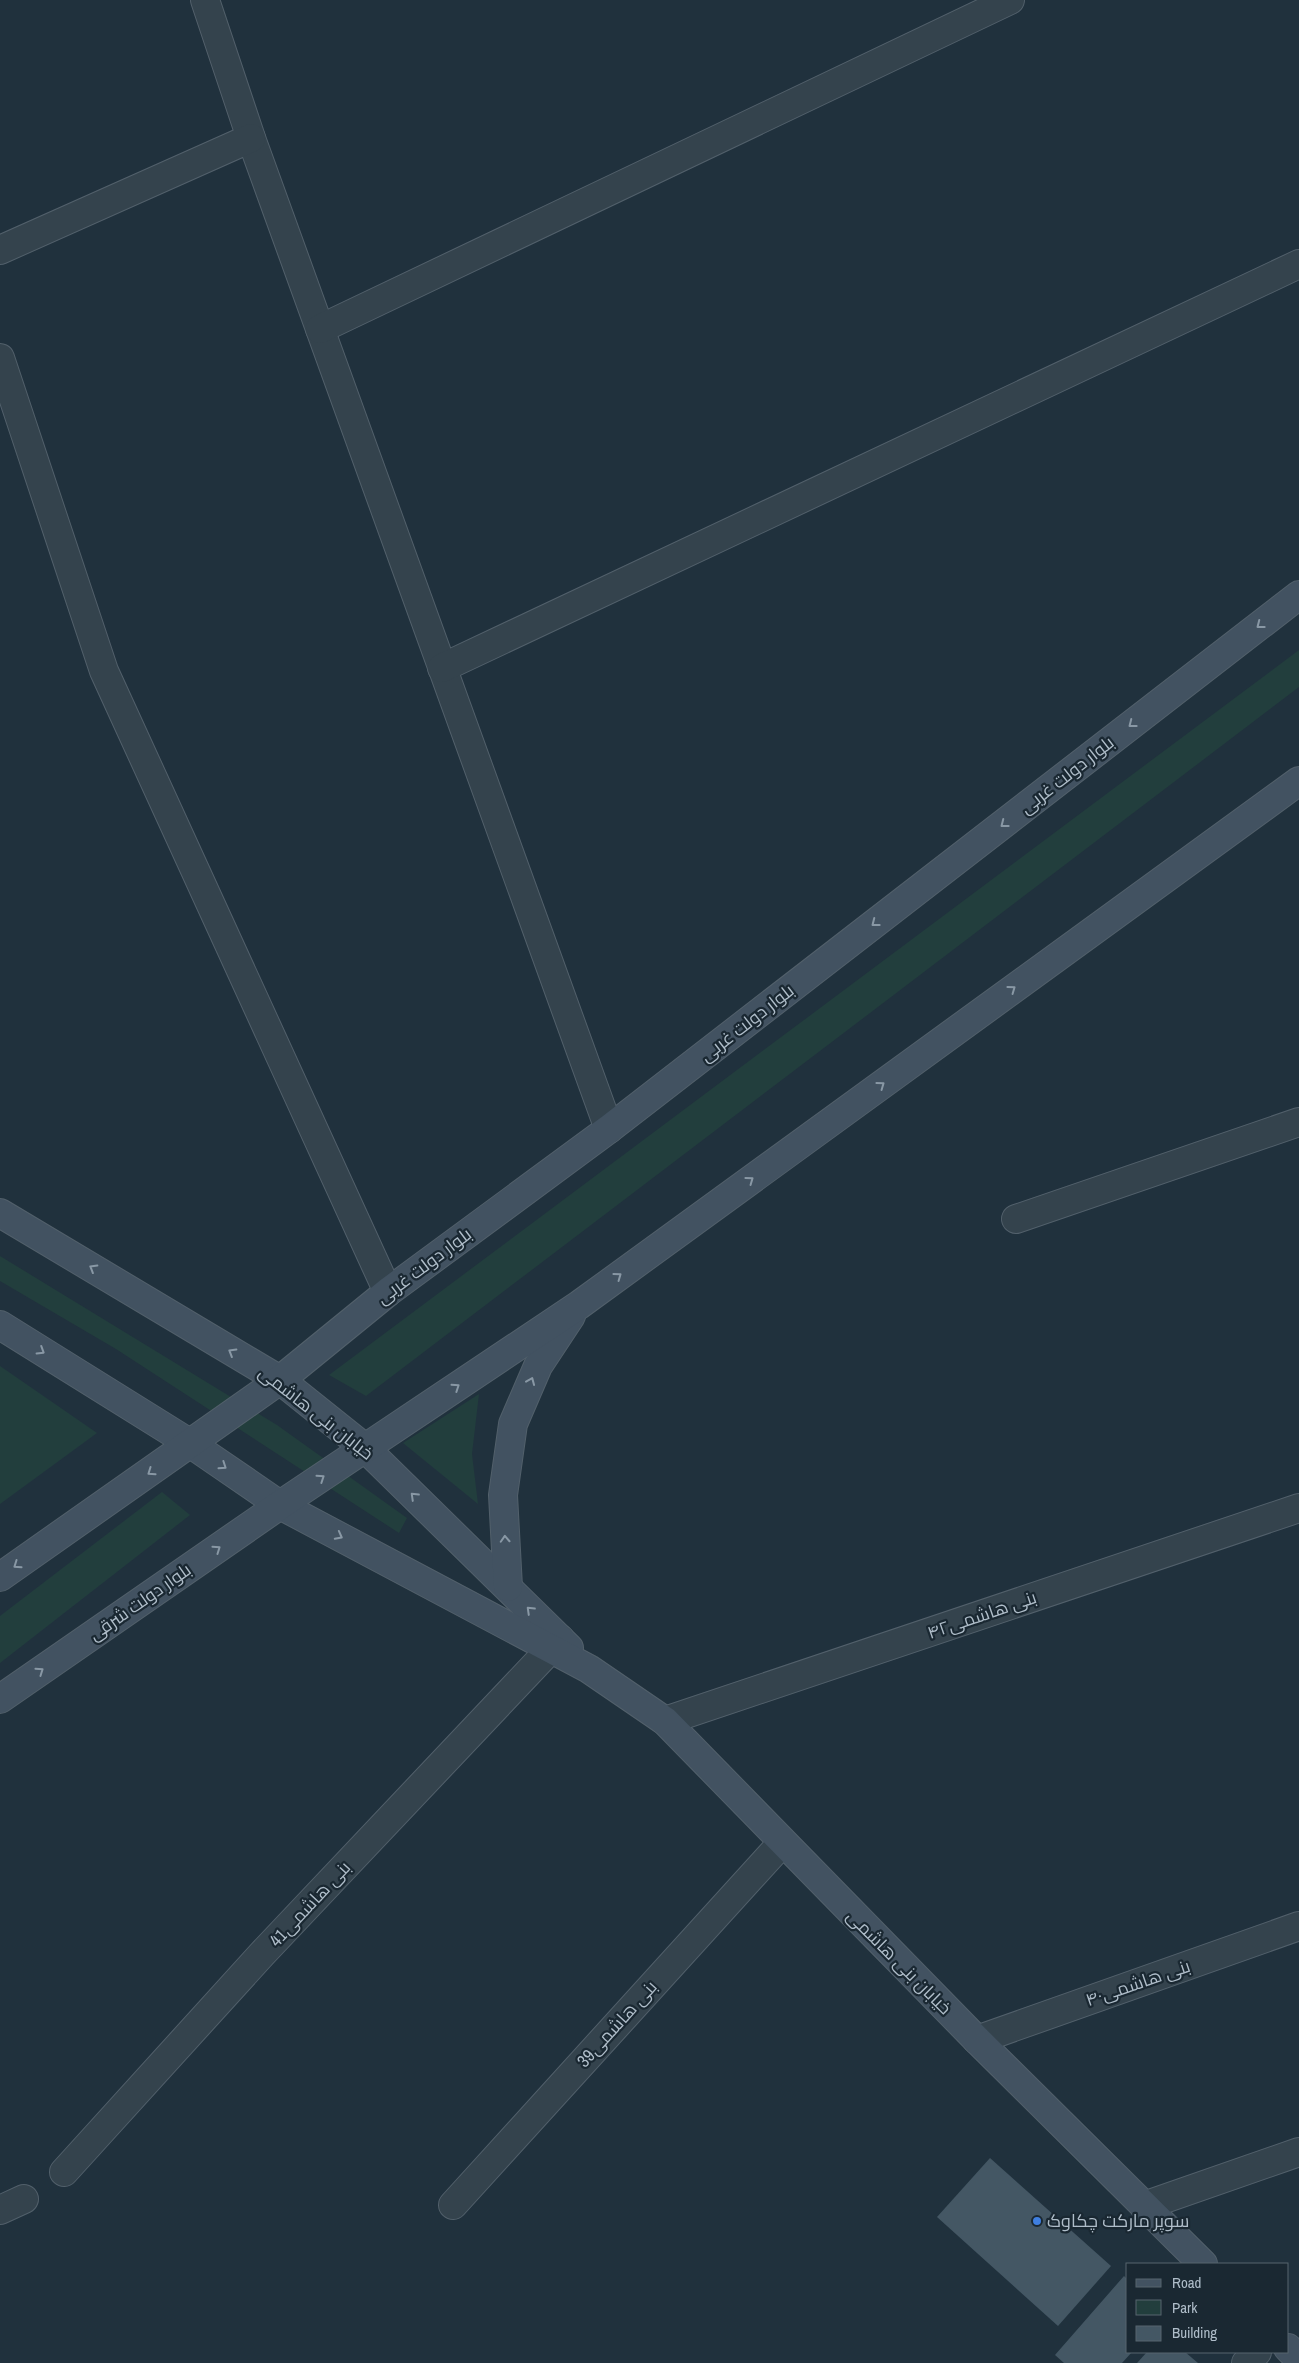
<svg xmlns="http://www.w3.org/2000/svg" width="1299" height="2363" font-family="'Archivo Narrow',Cairo,sans-serif">
  <rect width="100%" height="100%" fill="#20313d"/>
  <!-- green -->
  <g fill="#223e3d">
    <path d="M1299 650V687L366 1396 329 1375Z"/>
    <path d="M0 1256 277 1425 407 1518 399 1533 116 1349 0 1281Z"/>
    <path d="M0 1366 97 1433 0 1504Z"/>
    <path d="M479 1394 472 1454 478 1504 403 1443Z"/>
    <path d="M162 1492 190 1515 0 1663V1616Z"/>
  </g>
  <!-- building -->
  <g fill="#445764">
    <path d="M990 2158 1111 2266 1058 2326 937 2217Z"/>
    <path d="M1124 2276 1128 2280V2352H1132L1122 2363H1064L1055 2355Z"/>
    <path d="M1147 2352H1185L1198 2363H1137Z"/>
  </g>
  <g fill="none" stroke-linecap="round" stroke-linejoin="round">
    <!-- street casing -->
    <g stroke="#52606b" stroke-width="30">
      <g id="street">
        <path d="M205 0 251 138 609 1129"/>
        <path d="M0 250 251 138"/>
        <path d="M320 329 1010 0"/>
        <path d="M0 358 104 671 388 1292"/>
        <path d="M442 668 1299 264"/>
        <path d="M1016 1219 1299 1122"/>
        <path d="M665 1721 1299 1508"/>
        <path d="M977 2040 1299 1926"/>
        <path d="M64 2172 262 1954 560 1639"/>
        <path d="M453 2205 782 1843"/>
        <path d="M1144 2206 1299 2152"/>
        <path d="M0 2210 24 2199"/>
        <path d="M1246 2363 1257 2352"/>
      </g>
    </g>
    <!-- secondary casing -->
    <g stroke="#52606b" stroke-width="30">
      <g id="secondary">
        <path d="M0 1213 280 1380 365 1448 569 1648"/>
        <path d="M0 1325 191 1444 280 1505 589 1669 665 1721 977 2040 1203 2264"/>
        <path d="M0 1577 280 1380 388 1292 609 1129 1299 595"/>
        <path d="M508 1587 503 1495 513 1424 538 1366 571 1316"/>
        <path d="M0 1699 280 1505 579 1305 1299 781"/>
        <path d="M1288 2348 1299 2359"/>
      </g>
    </g>
    <!-- street -->
    <use href="#street" stroke="#34434d" stroke-width="28"/>
    <!-- secondary -->
    <use href="#secondary" stroke="#425261" stroke-width="28"/>
  </g>
  <!-- one-way arrows -->
  <defs><path id="oneway-chevron" d="M-2-3.5L2.5 0L-2 3.5" fill="none" stroke-width="1.6" stroke-linecap="round" stroke-linejoin="round" transform="scale(1.25)"/></defs>
  <g stroke="#8998a5">
    <use href="#oneway-chevron" transform="translate(1260 625) rotate(142)"/>
    <use href="#oneway-chevron" transform="translate(1132 724) rotate(142)"/>
    <use href="#oneway-chevron" transform="translate(1004 824) rotate(142)"/>
    <use href="#oneway-chevron" transform="translate(875 923) rotate(142)"/>
    <use href="#oneway-chevron" transform="translate(1012 989) rotate(-36)"/>
    <use href="#oneway-chevron" transform="translate(881 1085) rotate(-36)"/>
    <use href="#oneway-chevron" transform="translate(750 1180) rotate(-36)"/>
    <use href="#oneway-chevron" transform="translate(93 1268) rotate(-149)"/>
    <use href="#oneway-chevron" transform="translate(618 1276) rotate(-36)"/>
    <use href="#oneway-chevron" transform="translate(41 1351) rotate(32)"/>
    <use href="#oneway-chevron" transform="translate(232 1352) rotate(-149)"/>
    <use href="#oneway-chevron" transform="translate(531 1381) rotate(-67)"/>
    <use href="#oneway-chevron" transform="translate(456 1387) rotate(-34)"/>
    <use href="#oneway-chevron" transform="translate(223 1466) rotate(34)"/>
    <use href="#oneway-chevron" transform="translate(151 1472) rotate(145)"/>
    <use href="#oneway-chevron" transform="translate(321 1478) rotate(-34)"/>
    <use href="#oneway-chevron" transform="translate(414 1496) rotate(-136)"/>
    <use href="#oneway-chevron" transform="translate(339 1536) rotate(28)"/>
    <use href="#oneway-chevron" transform="translate(505 1539) rotate(-93)"/>
    <use href="#oneway-chevron" transform="translate(217 1549) rotate(-35)"/>
    <use href="#oneway-chevron" transform="translate(17 1565) rotate(145)"/>
    <use href="#oneway-chevron" transform="translate(530 1610) rotate(-136)"/>
    <use href="#oneway-chevron" transform="translate(40 1671) rotate(-35)"/>
  </g>
  <!-- markers -->
  <circle fill="#3f7fe0" stroke="#1a2832" stroke-width="2" cx="1037" cy="2221" r="5"/>
  <g text-anchor="middle" stroke-width="4.5" stroke-linejoin="round" paint-order="stroke">
    <!-- street labels -->
    <g font-size="18" fill="#afbdc9" stroke="#1a2832">
      <text transform="translate(1067 775) rotate(-38)" y="6">بلوار دولت غربی</text>
      <text transform="translate(747 1023) rotate(-38)" y="6">بلوار دولت غربی</text>
      <text transform="translate(424 1266) rotate(-37)" y="6">بلوار دولت غربی</text>
      <text transform="translate(316 1413) rotate(38)" y="6">خیابان بنی هاشمی</text>
      <text transform="translate(140 1602) rotate(-35)" y="6">بلوار دولت شرقی</text>
      <text transform="translate(982 1615) rotate(-19)" y="6">بنی هاشمی۴۲</text>
      <text transform="translate(310 1904) rotate(-47)" y="6">بنی هاشمی41</text>
      <text transform="translate(899 1962) rotate(45)" y="6">خیابان بنی هاشمی</text>
      <text transform="translate(1138 1983) rotate(-19)" y="6">بنی هاشمی۴۰</text>
      <text transform="translate(617 2024) rotate(-48)" y="6">بنی هاشمی39</text>
    </g>
    <!-- poi labels -->
    <g font-size="18" fill="#afbdc9" stroke="#1a2832" text-anchor="start">
      <text x="1047" y="2227">سوپر مارکت چکاوک</text>
    </g>
  </g>
  <!-- legend -->
  <rect x="1126" y="2263" width="162" height="90" fill="#1a2832" stroke="#56646e"/>
  <rect x="1136" y="2279" width="25" height="8" fill="#425261" stroke="#56646e"/>
  <text x="1172" y="2288" font-size="15" fill="#afbdc9">Road</text>
  <rect x="1136" y="2300" width="25" height="15" fill="#223e3d" stroke="#56646e"/>
  <text x="1172" y="2313" font-size="15" fill="#afbdc9">Park</text>
  <rect x="1136" y="2326" width="25" height="15" fill="#445764" stroke="#56646e"/>
  <text x="1172" y="2338" font-size="15" fill="#afbdc9">Building</text>
</svg>
